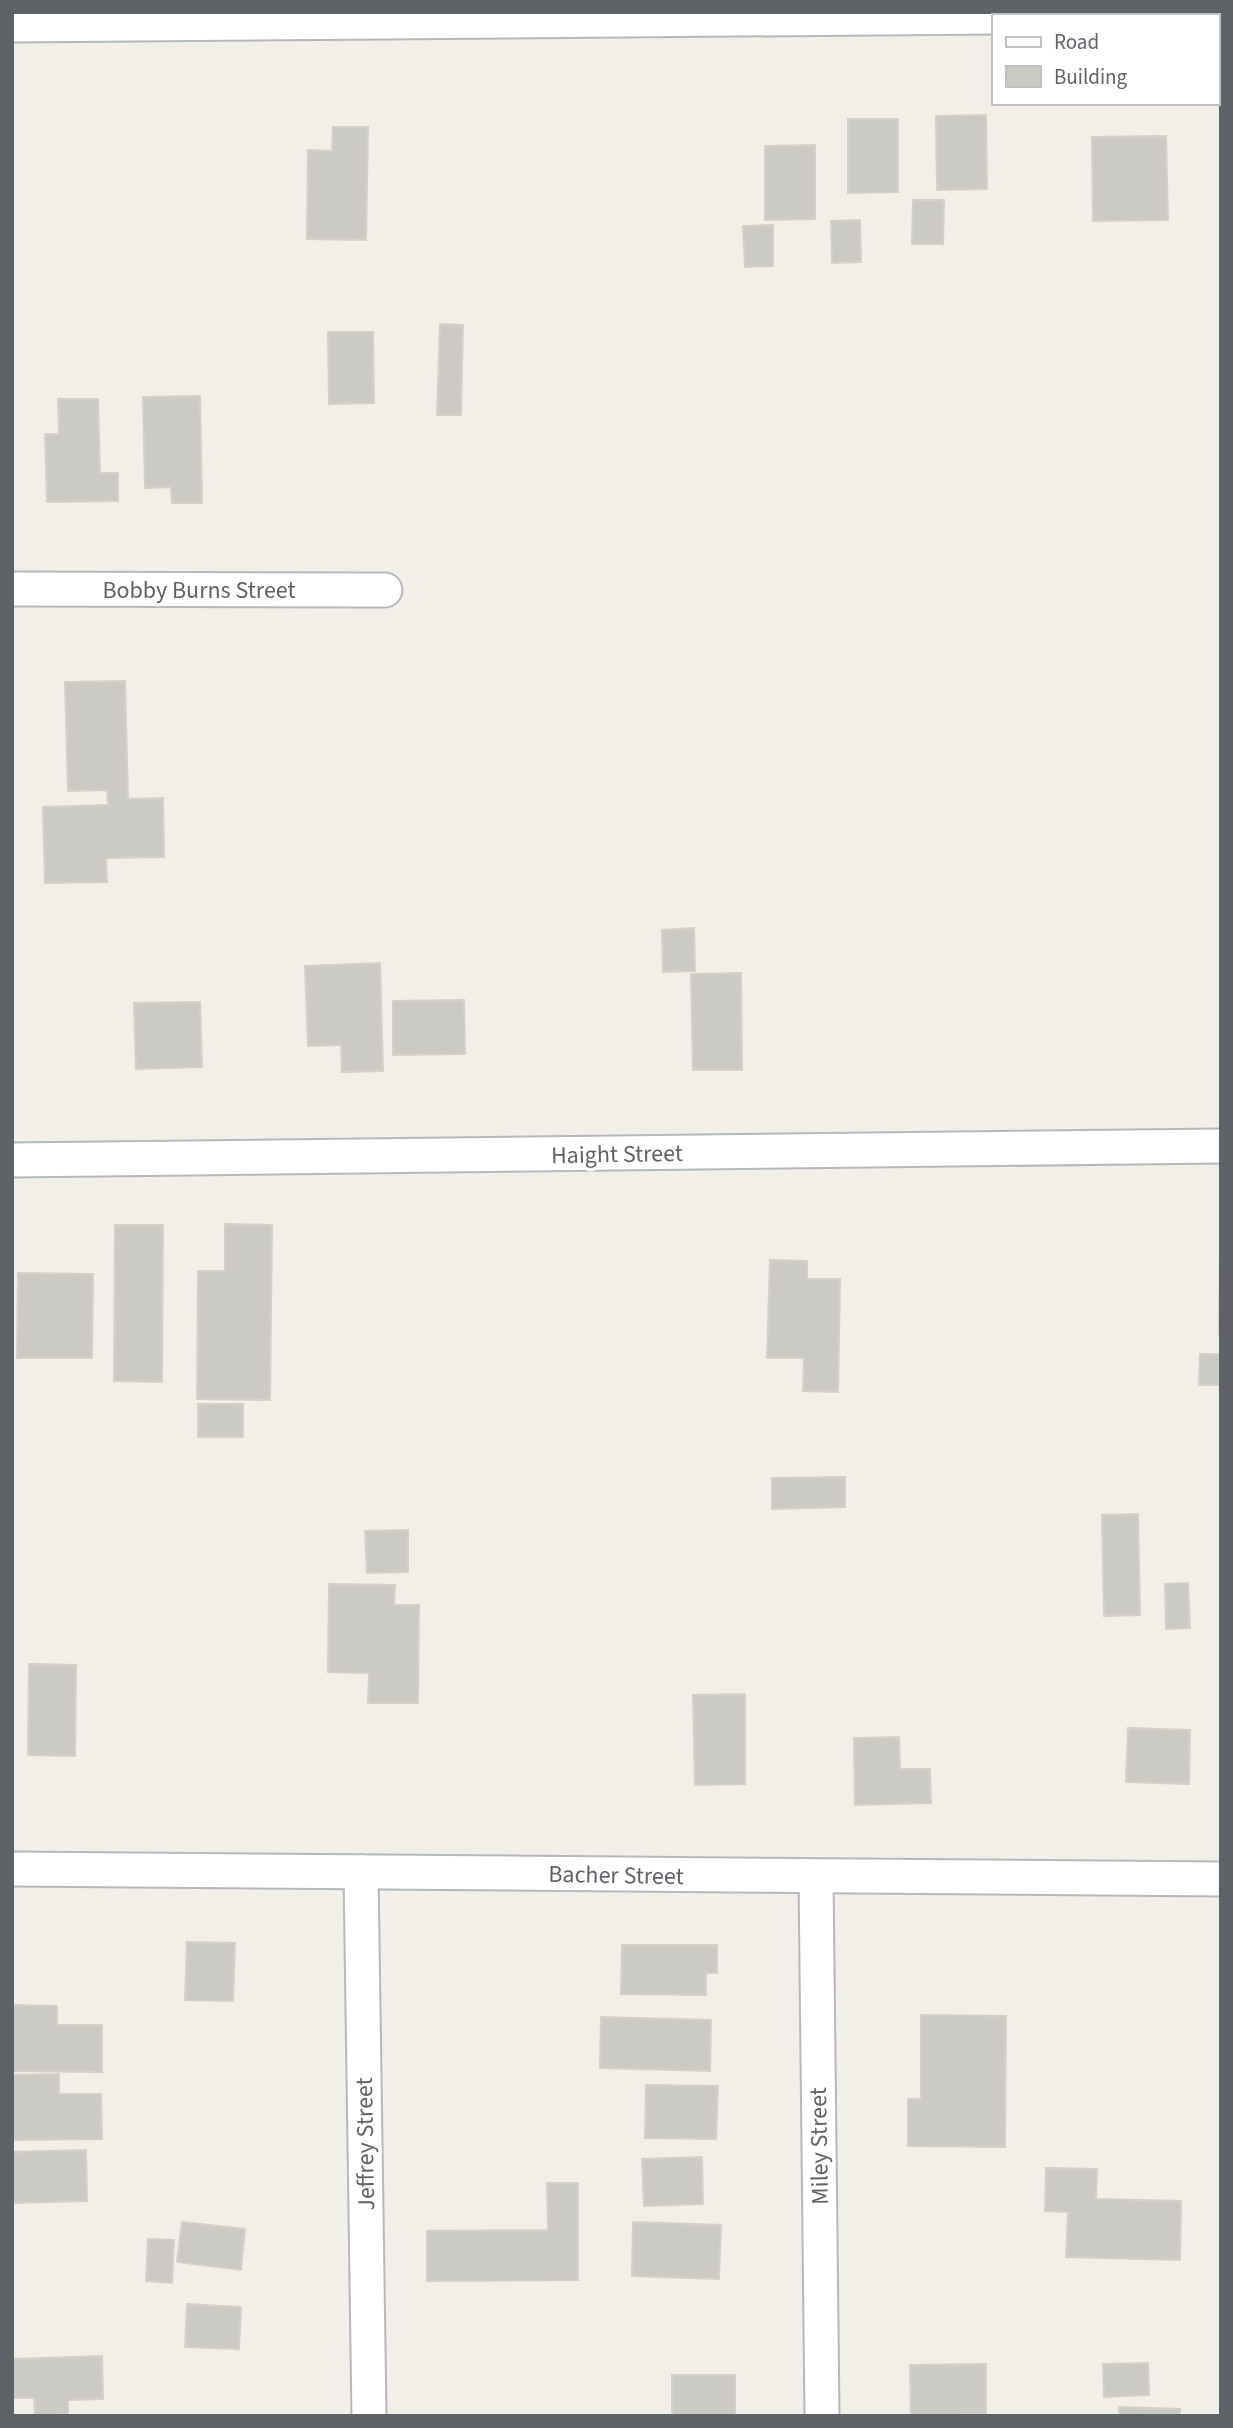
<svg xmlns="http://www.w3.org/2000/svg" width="1233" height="2428" font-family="'Source Sans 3',sans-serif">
  <rect width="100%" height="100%" fill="#f1efe8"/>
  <!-- building -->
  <g fill="#cccac5" stroke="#d6d1c6" stroke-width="2">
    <path d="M986 115 987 189 937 190 936 116Z"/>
    <path d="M848 119H898V192L848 193Z"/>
    <path d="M333 127H368L366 240 307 239 308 150 332 151Z"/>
    <path d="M1166 136 1168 220 1093 221 1092 137Z"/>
    <path d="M815 145V219L765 220V146Z"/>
    <path d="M913 200H944L943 244H912Z"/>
    <path d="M860 220 861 262 832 263 831 221Z"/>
    <path d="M773 225V266L745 267 743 226Z"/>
    <path d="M440 324 463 325 461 415H437Z"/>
    <path d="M328 332H373L374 403 329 404Z"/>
    <path d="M200 396 202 503H172L171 487 145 488 143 397Z"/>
    <path d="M58 399H98L100 473H118V501L47 502 45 434H59Z"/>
    <path d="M125 681 128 799 163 798 164 857 106 858 107 882 45 883 43 807 108 805 107 790 68 791 65 682Z"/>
    <path d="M694 928 695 971 663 972 662 930Z"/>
    <path d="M380 963 383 1071 342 1072 341 1045 308 1046 305 966Z"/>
    <path d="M741 973 742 1070H693L691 974Z"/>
    <path d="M464 1000 465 1054 393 1055V1001Z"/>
    <path d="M200 1002 202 1067 136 1069 134 1003Z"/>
    <path d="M225 1224 272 1225 270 1400 197 1399 198 1271H225Z"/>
    <path d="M115 1225H163L162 1382 114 1381Z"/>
    <path d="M1220 1254H1221V1334H1219Z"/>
    <path d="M770 1260 807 1261V1279H840L838 1392 803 1391 804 1358H767Z"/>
    <path d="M18 1273 93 1274 92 1358H17Z"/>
    <path d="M1200 1354H1221V1385H1199Z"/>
    <rect x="198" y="1404" width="45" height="33"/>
    <path d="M845 1477V1507L772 1509V1478Z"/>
    <path d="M1138 1514 1140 1615 1104 1616 1102 1515Z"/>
    <path d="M408 1530V1572L367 1573 365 1531Z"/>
    <path d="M1188 1583 1190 1628 1166 1629 1165 1584Z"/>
    <path d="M329 1584 395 1585 394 1605H419L418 1703H368L369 1673 328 1672Z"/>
    <path d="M29 1664 76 1665 75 1756 28 1755Z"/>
    <path d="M745 1694V1784L695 1785 693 1695Z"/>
    <path d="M1128 1728 1190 1730 1189 1784 1126 1782Z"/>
    <path d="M899 1737 900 1769H930L931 1803 855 1805 854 1738Z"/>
    <path d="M187 1942 235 1943 233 2001 185 2000Z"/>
    <path d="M622 1945H717V1973H706V1995L621 1994Z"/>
    <path d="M12 2005 57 2006V2025H102V2072L12 2071Z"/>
    <path d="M921 2015 1006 2016 1005 2147 908 2146V2099H921Z"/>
    <path d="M601 2017 711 2020 710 2071 600 2068Z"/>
    <path d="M59 2074V2094H101L102 2139 12 2140V2075Z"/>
    <path d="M646 2085 718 2086 716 2139 645 2138Z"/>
    <path d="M86 2150 87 2201 12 2203V2152Z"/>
    <path d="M702 2157 703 2204 644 2206 642 2159Z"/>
    <path d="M1046 2168 1097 2169 1096 2199 1181 2201 1180 2260 1066 2257 1068 2212 1045 2211Z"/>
    <path d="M547 2183H578V2280L427 2281V2231L548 2230Z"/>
    <path d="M182 2222 245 2229 241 2270 177 2262Z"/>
    <path d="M633 2222 721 2225 719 2279 632 2276Z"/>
    <path d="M148 2239 174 2240 172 2283 146 2281Z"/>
    <path d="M187 2304 241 2307 239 2349 185 2347Z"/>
    <path d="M102 2356 103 2399 68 2400V2414L35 2415 34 2398H12V2359Z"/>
    <path d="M1148 2363 1149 2395 1104 2397 1103 2364Z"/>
    <path d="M986 2364V2414L911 2415 910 2365Z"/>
    <rect x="672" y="2375" width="63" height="41"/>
    <path d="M1119 2407 1180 2409V2416H1119Z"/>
  </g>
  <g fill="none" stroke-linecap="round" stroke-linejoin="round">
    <!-- minor casing -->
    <g stroke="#b5b8bc" stroke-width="37">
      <g id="minor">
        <path d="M1183 16 1221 15"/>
        <path d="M12 25 993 17"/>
        <path d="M12 589 385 590"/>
        <path d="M12 1160 1221 1146"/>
        <path d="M12 1869 1221 1879"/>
        <path d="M361 1872 369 2416"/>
        <path d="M816 1876 822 2416"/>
      </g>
    </g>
    <!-- minor -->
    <use href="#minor" stroke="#fff" stroke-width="33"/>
  </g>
  <g text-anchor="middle" stroke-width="7" stroke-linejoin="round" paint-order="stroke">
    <!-- street labels -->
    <g font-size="24" fill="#5f6368" stroke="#fff">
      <text x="199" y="598">Bobby Burns Street</text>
      <text transform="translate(617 1154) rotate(-1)" y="8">Haight Street</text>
      <text transform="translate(616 1875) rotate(1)" y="8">Bacher Street</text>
      <text transform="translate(365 2144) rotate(-91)" y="8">Jeffrey Street</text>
      <text transform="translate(819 2146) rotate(-91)" y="8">Miley Street</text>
    </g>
  </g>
  <!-- border -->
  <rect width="1233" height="2428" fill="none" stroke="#5f6368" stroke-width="28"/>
  <!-- legend -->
  <rect x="992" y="14" width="228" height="91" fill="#ffffff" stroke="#bfc1c3" stroke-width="2"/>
  <rect x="1006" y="37" width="35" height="10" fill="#ffffff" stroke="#bfc1c3" stroke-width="2"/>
  <text x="1054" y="49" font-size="21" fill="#5f6368">Road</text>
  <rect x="1006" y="66" width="35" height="21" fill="#cccac5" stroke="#bfc1c3" stroke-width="2"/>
  <text x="1054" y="84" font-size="21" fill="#5f6368">Building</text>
</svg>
